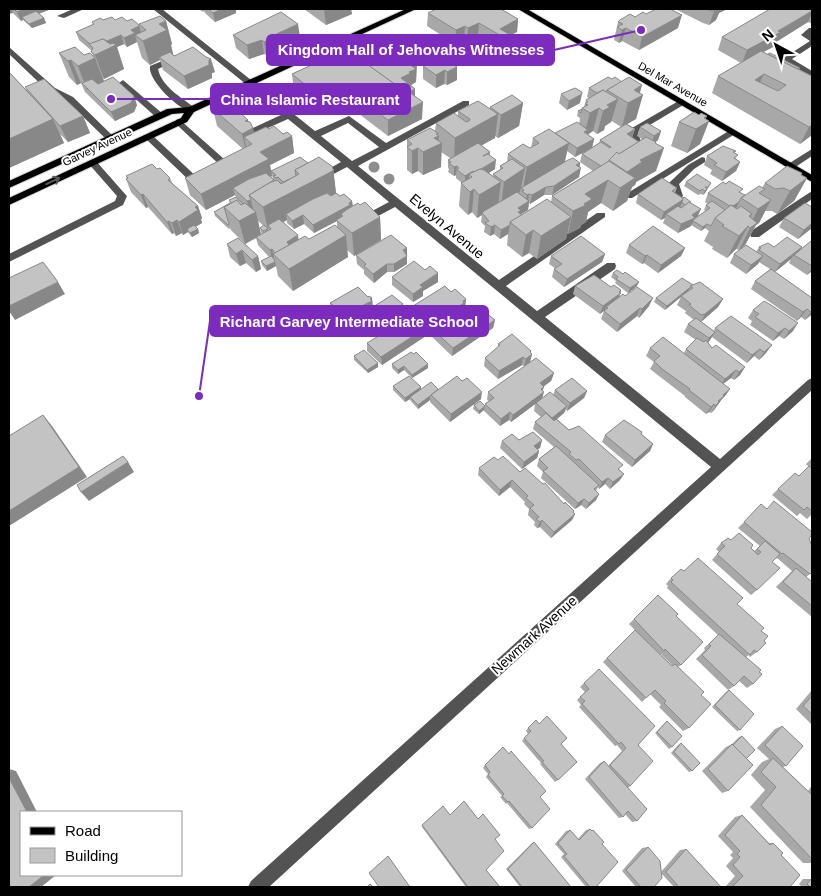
<svg xmlns="http://www.w3.org/2000/svg" width="821" height="896" font-family="Helvetica,sans-serif">
  <rect width="100%" height="100%" fill="#fff"/>
  <g fill="none" stroke-linecap="round" stroke-linejoin="round">
    <!-- major casing -->
    <g stroke="#dbdbdb" stroke-width="2">
      <g id="major">
        <path d="M406 9H416L194 112 187 122 9 205V198L181 118 184 113 172 114 9 188V181L167 109 189 107Z"/>
        <path d="M518 9H527L812 175V182Z"/>
      </g>
    </g>
    <!-- minor -->
    <g fill="#535353" fill-rule="evenodd">
      <path d="M73 9H84L64 18 57 16Z"/>
      <path d="M153 9H162L315 131 349 116 386 143 463 101H469V105L358 166 499 280 597 213H605V217L506 286 537 311 607 263H615L616 266 615 269 545 317 720 459 808 380 812 378V390L269 887H248L251 881 711 467 395 207 367 222H359V218L389 202 347 167 322 180H316V176L341 162 288 119 259 132H253V128L283 114ZM348 123 379 147 352 161 321 136Z"/>
      <path d="M809 28H812L811 35 812 46 792 59 812 71V77L782 59 810 41 801 35Z"/>
      <path d="M9 47 55 88 73 97 113 136V140H107L67 101 49 92 9 54Z"/>
      <path d="M174 56 181 58 158 69C162 87 181 97 195 108V112C182 114 147 80 150 66Z"/>
      <path d="M123 80 163 114V118H157L120 85 119 83Z"/>
      <path d="M682 99 686 102 685 104 638 132 641 142 636 145 633 144 628 133 632 128Z"/>
      <path d="M179 119 233 167V171L226 174 223 173 221 171 223 168 176 124V120Z"/>
      <path d="M732 129 737 132 735 134 632 198H626V194Z"/>
      <path d="M149 134 152 135 200 180 204 181V185L195 186 146 139 144 137Z"/>
      <path d="M812 149V156L794 168H788V164Z"/>
      <path d="M702 157 705 158V162L694 169 679 184 683 196 681 198H675L669 183 671 181 688 165Z"/>
      <path d="M93 160 96 161 125 194 127 196 123 205 9 262V254L115 201 117 196 88 163Z"/>
      <path d="M812 191V199L759 237H751L750 234 751 231Z"/>
    </g>
    <!-- major -->
    <use href="#major" fill="#000" fill-rule="evenodd"/>
  </g>
  <!-- trees -->
  <g fill="#8e8e8e">
    <circle cx="374" cy="167" r="5.5"/>
    <circle cx="389" cy="179" r="5.5"/>
  </g>
  <!-- wall -->
  <g fill="#a8a8a8" fill-rule="evenodd">
    <path d="M9 9H51L39 14 44 18 46 23 32 28 24 21 23 20 21 21Z"/>
    <path d="M199 9H236V13L215 22 205 13 204 11 203 12Z"/>
    <path d="M304 9H351L352 14 326 25Z"/>
    <path d="M675 9H727L719 13 716 20 709 25 703 23Z"/>
    <path d="M812 9V24L808 22 776 42 775 46 763 52 799 70 812 135 800 144 712 93 718 76 741 63 718 50 722 37Z"/>
    <path d="M428 13 518 19 517 32 511 35 516 38 514 51 509 54 478 36 467 41 464 39 455 44 427 26Z"/>
    <path d="M646 14 678 28 639 50 622 41 619 43 614 40 618 22Z"/>
    <path d="M115 20 127 21 139 25 166 21 172 44 171 45 173 54H172L215 72 212 73V78L188 89 163 70 160 60 150 65 142 58 137 42 127 47 124 44 117 47 124 69 104 79 103 77 104 81 137 105 134 112 115 121 85 92 81 83 77 85 69 77 59 53 93 56 92 51 79 40 76 32 93 25 92 22Z"/>
    <path d="M233 35 300 37 274 49V51L266 55 264 54 249 59 236 48Z"/>
    <path d="M374 39 393 42 398 52 417 61 416 82 411 85 415 89V96L422 119 388 136 342 101 320 112 294 92 292 74 347 50 375 49Z"/>
    <path d="M429 54 457 67V80L447 85 444 84 436 88 423 79V66L429 63Z"/>
    <path d="M9 72 28 92 25 87 83 116 90 133 68 142 60 134 64 143 9 168Z"/>
    <path d="M589 88 640 94 636 119 627 124 635 129 632 138 639 142 642 139 637 136 640 127 661 131 658 140 656 142V171L636 182 635 185 632 187 627 201 613 211 601 203 588 212 586 222 581 225 580 228 568 234 567 233 566 239 537 259 529 253 522 257 507 245 508 234 500 239 494 234 490 236 484 232 485 226 481 222 482 215 477 218 472 212 468 215 459 206 461 183H462L456 178V175L454 176 448 172 449 169 448 168V160L450 158 441 152V167L423 175 418 171 412 174 407 170V140L435 131 436 123 458 116V111L490 109V107L523 103 519 126 498 138 495 136V138L481 145 490 152V156L495 169 489 173 493 176V174L500 170V166L507 162 508 154 531 148 533 138 555 134 579 124 580 118 577 116 578 111 584 107 586 100 589 98 587 97ZM612 121 621 127 600 140 599 143 582 154 580 162 593 171 552 196 551 202 522 215 521 214 528 210 529 203 530 204 544 195H552L579 177 580 163 564 162 567 151 575 157 592 148 594 139 588 135 593 131 597 134 604 130 605 126 611 122Z"/>
    <path d="M561 94 580 103 567 110 559 103Z"/>
    <path d="M213 109 248 122 254 132 269 129 292 136 294 153 270 165 272 176 271 177 273 179 271 171 308 163 333 169 336 193 334 194 352 201 353 206 360 205 380 217 381 240 354 256 347 250 348 257 293 291 278 276 276 266 267 271 262 265 261 261 269 257 258 245 256 238 245 244 231 230 230 228 229 229 215 216 214 212 230 204 229 200 236 197 235 195 206 210 190 195 185 178 243 149 217 126ZM287 220V223L294 229 304 224 314 233 337 221V227L309 239 299 240 283 222ZM258 221 264 226 260 228 261 232 262 234H261Z"/>
    <path d="M699 115 709 121 700 144 687 153 671 146 679 122Z"/>
    <path d="M734 153 736 159 740 162 736 171 722 181 710 174 712 170 704 165 707 156Z"/>
    <path d="M157 169 170 178 172 183 198 206 202 218 201 219 202 223 195 227 198 229 199 233 192 237 188 232 183 235 182 233 176 236 174 233 172 234 148 207 146 208 131 192 126 179H127L126 176Z"/>
    <path d="M802 175 807 178 794 201 777 214 772 211H765L759 223 756 225 745 245 739 250 736 249 727 258 712 249 713 247 704 241 709 231 705 228 701 231 691 225V226L678 233 663 223 665 218 661 220 636 203 638 194 677 188 675 193 690 202 698 216 706 211 704 210 706 205 708 204 705 202 708 193H741L745 195 762 188 765 183Z"/>
    <path d="M686 182 711 183 705 193 703 195 701 194 698 195 684 186Z"/>
    <path d="M784 218 812 228 798 239 779 227Z"/>
    <path d="M812 242V271L807 275 789 263 791 259 775 272 812 298 811 315 805 320 801 317 797 321 751 289 755 281 770 269 759 262 758 264 746 274 730 263 734 254 756 252 759 247H802L800 250Z"/>
    <path d="M227 244 258 256 261 269 256 272 246 263 240 266 230 257Z"/>
    <path d="M629 245 685 248 681 256 658 273 644 263 642 264 626 253Z"/>
    <path d="M407 248V264L394 272H387L374 283 364 274V270L357 264 356 255Z"/>
    <path d="M605 254 602 262 564 287 552 277 554 269 555 268 549 264 551 256Z"/>
    <path d="M613 273 637 286 628 293 615 283 616 281 611 277Z"/>
    <path d="M392 277 438 282 423 291V296L413 302 392 285Z"/>
    <path d="M693 285 723 299 718 307 701 322 714 331 715 328 731 316 766 353 759 360 754 356 747 363 712 337 708 343 712 348 745 367 740 375 734 380 731 378 723 384 730 389 725 396 722 399 714 410 711 413 709 412 706 414 685 397V396L659 376 650 369 654 362 646 356 650 348 684 353 686 349 696 340 684 332 688 324 694 320 685 313 686 311 677 305 681 297 665 310 654 302 656 298Z"/>
    <path d="M575 286 611 287 621 290 619 297 625 296 649 306 639 318 637 316 617 332 601 319 604 311 605 310 600 314 573 294Z"/>
    <path d="M451 292 466 299 465 307 464 308V311L459 314 461 316 495 320 493 328 452 356 432 337V332L382 365 367 351V343L395 326 394 318Z"/>
    <path d="M368 297 372 298 373 309 346 322 331 311 330 303Z"/>
    <path d="M376 305 403 308 387 318 377 309Z"/>
    <path d="M753 310 793 331 784 339 779 336 773 341 750 325 752 321 748 318Z"/>
    <path d="M498 344 531 353 532 354 530 362 524 366 522 365 498 379 484 366 485 358 498 347Z"/>
    <path d="M414 354 428 364V368L412 378 404 370 398 374 392 368V364Z"/>
    <path d="M354 356 378 363V367L368 373 354 360Z"/>
    <path d="M554 373 551 381 543 386 542 398 553 395 555 390 587 391 584 398 567 411 566 409 564 413 557 419 569 430 620 470V480L610 489 605 484 599 489 598 487 596 491 599 494 596 500 586 509 581 505 575 509 541 478 543 472 537 466 539 459 554 447 533 429 535 422 541 417 534 411 535 404 511 422 509 420 500 426 484 411V410L479 414 473 409 474 405 485 406V404L489 401 487 400 488 392Z"/>
    <path d="M393 386 421 389H438L481 399 450 422 430 402V400L418 409 410 400V399L405 402 393 390Z"/>
    <path d="M641 434 653 444 650 451 632 467 602 442 605 435Z"/>
    <path d="M519 440H542L540 448 537 450 539 451 537 458 522 469 500 448 502 441Z"/>
    <path d="M812 458V514L807 519 800 513 797 516 772 495 778 489 799 476 809 467 806 464Z"/>
    <path d="M498 460 520 472 574 511V513L575 514 572 520 551 538 540 527 537 528 534 525 535 522 528 515 529 509 524 504 525 502 510 487 499 496 478 475 479 468Z"/>
    <path d="M767 509 809 538 810 574 806 577 812 582V617L776 587 792 571 777 558 776 559H775L772 562 757 590 751 595 712 560 719 552 716 549 721 543 751 548 754 551 760 546 738 528 744 522Z"/>
    <path d="M684 571 737 604 761 631 764 641 757 652 750 657 749 655 746 657 759 672 753 684 747 688 739 681 734 686 728 690 696 659 705 650 704 648 718 635 667 588 668 586 666 584 671 578Z"/>
    <path d="M676 616 681 665 678 667 701 695 689 728 683 731 659 707 661 705 650 694 642 702 603 662 607 658 647 642 629 624 634 619ZM660 654H661L673 666H672Z"/>
    <path d="M584 683 638 745 630 786 628 788 637 821 632 822 625 814 623 817 619 818 585 779 600 763 604 761 608 766 622 751 617 745 615 746 579 707 581 705 577 700 585 692 580 687Z"/>
    <path d="M729 690 740 730 737 731 712 707 726 692Z"/>
    <path d="M812 690V725L796 709Z"/>
    <path d="M667 721 672 747 669 749 655 733Z"/>
    <path d="M782 726 786 766 783 767 808 791 812 785V863H803L750 807 765 790 751 775 762 762 769 759 757 748 775 729Z"/>
    <path d="M528 728 561 744 558 780 555 782 540 764 541 763 522 741 528 734 526 731Z"/>
    <path d="M742 736 746 759 728 791 722 793 702 771 726 747 732 744 739 737Z"/>
    <path d="M681 743 692 771 689 772 671 753 678 745Z"/>
    <path d="M485 765 540 797 532 828 529 829 507 803 506 804 500 797 502 796 486 777 488 774 483 768Z"/>
    <path d="M450 815 495 839 486 870 500 887H466L422 827V825Z"/>
    <path d="M742 815 769 843H773L781 855 790 887H725L735 876 726 866 733 858 730 855 733 852 718 836 735 817Z"/>
    <path d="M590 829 591 831 593 830 602 844 596 887H586L561 857 564 854 555 844 566 831 570 830 578 839 586 830Z"/>
    <path d="M534 842 571 887H520L506 869 532 843Z"/>
    <path d="M648 847 661 872 680 850 686 849 721 887H674L661 873 654 887H636L622 871 642 848Z"/>
    <path d="M803 879H811L812 887H802L799 884Z"/>
  </g>
  <!-- shaded-wall -->
  <g fill="#888">
    <path d="M9 9H12L13 13 9 14Z"/>
    <path d="M24 9H51L24 19 22 17 23 20 21 21 17 12Z"/>
    <path d="M222 9H236V13L215 22 213 13Z"/>
    <path d="M324 9H351L352 14 326 25Z"/>
    <path d="M715 9H727L719 13 716 20 709 25Z"/>
    <path d="M812 11V14L808 22 776 42 775 46 742 63 747 50Z"/>
    <path d="M682 15 678 28 639 50 642 37Z"/>
    <path d="M44 18 46 23 32 28 29 24Z"/>
    <path d="M518 19 517 32 505 38 500 29Z"/>
    <path d="M166 21 172 44 171 45 173 54 162 59 159 57 160 60 150 65 143 41 159 24Z"/>
    <path d="M479 23 478 36 467 41 468 28Z"/>
    <path d="M298 24 300 37 274 49V51L266 55 264 42 270 37Z"/>
    <path d="M139 26 142 35H135L137 42 127 47 124 38 131 30Z"/>
    <path d="M465 26 464 39 455 44 456 30Z"/>
    <path d="M626 28 622 41 619 43 622 30Z"/>
    <path d="M121 35 124 44 117 47 124 69 104 79 95 55 93 47Z"/>
    <path d="M516 38 514 51 509 54 510 41Z"/>
    <path d="M262 40 264 54 249 59 247 45Z"/>
    <path d="M393 40 394 48 398 45V59L390 63V50L392 41Z"/>
    <path d="M95 58 104 82 87 90 78 66Z"/>
    <path d="M211 59 215 72 212 73V78L188 89 184 76Z"/>
    <path d="M71 60 81 83 77 85 68 61Z"/>
    <path d="M417 61 416 82 411 85 401 78 409 64Z"/>
    <path d="M457 67V80L447 85V72Z"/>
    <path d="M445 70 444 84 436 88V75Z"/>
    <path d="M764 74 756 91 755 80Z"/>
    <path d="M340 84 342 101 320 112 318 95Z"/>
    <path d="M642 85 639 97 643 95 636 119 622 127 628 103 634 90Z"/>
    <path d="M415 89V102L404 95Z"/>
    <path d="M582 94 580 103 567 110 569 101Z"/>
    <path d="M134 96 137 105 134 112 115 121 111 112Z"/>
    <path d="M618 99 611 122 605 126 604 130 597 134 603 111 607 105Z"/>
    <path d="M423 102 422 119 388 136V120Z"/>
    <path d="M523 103 519 126 498 138 501 115Z"/>
    <path d="M599 108 593 131 586 135 584 132 585 131 590 113Z"/>
    <path d="M498 114 495 138 454 161 455 138Z"/>
    <path d="M83 116 90 133 68 142 60 126Z"/>
    <path d="M707 116 704 124 709 121 700 144 687 153 696 129 704 118Z"/>
    <path d="M53 119 64 143 9 168V139Z"/>
    <path d="M248 120 250 130 253 128 257 145 252 144 244 137 247 150 246 151 242 134 245 121Z"/>
    <path d="M812 125V135L800 144 809 127Z"/>
    <path d="M635 129 632 138 627 134Z"/>
    <path d="M661 131 658 140 651 145 654 136Z"/>
    <path d="M438 133 437 136H439L438 145 442 143 441 167 423 175V152L434 138 436 134Z"/>
    <path d="M292 136 294 153 270 165 272 176 239 193 233 188 235 195 206 210 201 194 260 152Z"/>
    <path d="M594 139 592 148 575 157 577 148Z"/>
    <path d="M656 142 652 154 664 148 656 171 636 182 635 185 632 187 627 201 613 211 620 188 623 186 627 172 640 160Z"/>
    <path d="M569 143 564 166 523 189 527 167Z"/>
    <path d="M418 148V171L412 174V151Z"/>
    <path d="M496 160 495 169 475 181 476 173Z"/>
    <path d="M740 162 736 171 722 181 726 172Z"/>
    <path d="M580 163 579 170 581 168 579 177 552 195 554 186 576 165Z"/>
    <path d="M457 166 456 175 454 176V167Z"/>
    <path d="M333 167 336 193 330 198 286 214 287 220 271 229 268 225V230L263 207Z"/>
    <path d="M525 168 520 192 501 205 504 182Z"/>
    <path d="M473 171 472 180V177L469 174V182L465 185V176Z"/>
    <path d="M802 173 795 187 807 178 794 201 777 214 790 191Z"/>
    <path d="M608 180 601 203 588 212 586 222 581 225 580 228 568 234 573 211 585 194Z"/>
    <path d="M501 182 498 205 482 213V215L477 218 479 195Z"/>
    <path d="M711 183 705 193 703 195 705 191Z"/>
    <path d="M546 187 544 195 530 204 532 195Z"/>
    <path d="M474 189 472 212 468 215 470 192Z"/>
    <path d="M143 194 148 207 146 208 141 195Z"/>
    <path d="M529 194 528 202 525 204 527 195Z"/>
    <path d="M684 199 680 207 666 214 665 218 661 220 664 212Z"/>
    <path d="M251 200 253 209 249 210 247 201Z"/>
    <path d="M771 200 759 223 756 225 745 245 739 250 750 228 749 227 758 209Z"/>
    <path d="M352 201 353 210 343 216 341 214 342 218 336 220 337 221 314 233 313 225Z"/>
    <path d="M529 201 528 210 516 217 518 208Z"/>
    <path d="M739 202 735 211 732 207Z"/>
    <path d="M198 206 202 218 201 219 202 223 189 231 187 229 188 232 183 235 179 222 195 207Z"/>
    <path d="M701 209 697 218 694 220 691 226 678 233 681 224 692 215Z"/>
    <path d="M256 212 261 235 245 244 239 221Z"/>
    <path d="M752 214 744 231 748 226 736 249 727 258 749 216Z"/>
    <path d="M303 215 304 224 294 229 292 221Z"/>
    <path d="M380 217 381 240 354 256 352 233Z"/>
    <path d="M571 217 566 239 537 259 541 236Z"/>
    <path d="M177 220 182 233 176 236 172 223Z"/>
    <path d="M169 221 174 233 172 234 167 222Z"/>
    <path d="M812 223V228L798 239 804 230Z"/>
    <path d="M707 224 705 228 701 231 703 227Z"/>
    <path d="M495 225 494 234 490 236 491 227Z"/>
    <path d="M510 225 508 234 500 239 501 230Z"/>
    <path d="M198 229 199 233 192 237 190 233Z"/>
    <path d="M533 230 529 253 522 257 526 235Z"/>
    <path d="M298 235 299 243 281 261 287 242Z"/>
    <path d="M346 235 348 257 293 291 289 269Z"/>
    <path d="M802 247 797 255H794L791 259 775 272 780 264Z"/>
    <path d="M407 248V264L394 272V264L403 250Z"/>
    <path d="M685 248 681 256 658 273 661 265Z"/>
    <path d="M272 249 274 258 272 259 270 250Z"/>
    <path d="M242 250 246 263 240 266 236 254Z"/>
    <path d="M605 254 602 262 564 287 567 279Z"/>
    <path d="M647 255 644 263 642 264 645 256Z"/>
    <path d="M258 256 261 269 256 272 252 260Z"/>
    <path d="M763 256 758 264 746 274 751 265Z"/>
    <path d="M275 262 276 266 267 271 266 266Z"/>
    <path d="M387 264V272L374 283 373 274Z"/>
    <path d="M812 268V271L807 275Z"/>
    <path d="M438 273V282L423 291V296L413 302V294L420 285Z"/>
    <path d="M58 282 65 294 15 320 9 311V306Z"/>
    <path d="M639 282 637 286 628 293 630 288Z"/>
    <path d="M690 287 688 291 665 310 667 306Z"/>
    <path d="M621 290 618 301 606 307 605 310 600 314 603 306Z"/>
    <path d="M372 298 373 309 346 322 345 314Z"/>
    <path d="M653 298 649 306 639 318 642 309Z"/>
    <path d="M466 299 465 307 464 308V311L434 331 432 329V332L382 365 381 357Z"/>
    <path d="M723 299 718 307 701 322 705 314Z"/>
    <path d="M403 304V308L387 318V314Z"/>
    <path d="M640 308 637 316 617 332 620 324Z"/>
    <path d="M807 309 801 317 797 321 803 312Z"/>
    <path d="M812 311V313L811 315 805 320Z"/>
    <path d="M495 320 493 328 452 356 453 348Z"/>
    <path d="M798 323 793 331 784 339 789 331Z"/>
    <path d="M785 328 779 336 773 341 778 333Z"/>
    <path d="M715 332 710 340 705 346 709 338Z"/>
    <path d="M772 345 766 353 759 360 764 352Z"/>
    <path d="M760 349 754 356 747 363 752 355Z"/>
    <path d="M531 351 530 355 532 354 530 362 524 366 526 359 530 352Z"/>
    <path d="M523 357 522 365 498 379 499 371Z"/>
    <path d="M378 363V367L368 373 367 370Z"/>
    <path d="M428 364V368L412 378V375Z"/>
    <path d="M404 366V370L398 374V370Z"/>
    <path d="M745 367 740 375 734 380 739 372Z"/>
    <path d="M736 370 731 378 720 386 725 379Z"/>
    <path d="M554 373 551 381 538 391 540 383Z"/>
    <path d="M421 387V391L410 397V399L405 402V398Z"/>
    <path d="M544 387 542 393 544 392 542 399 511 422 513 415Z"/>
    <path d="M730 389 725 396 722 399 714 410 711 413 723 395Z"/>
    <path d="M587 391 584 398 567 411 570 403Z"/>
    <path d="M482 392 481 399 450 422 451 414Z"/>
    <path d="M430 396V400L418 409V405Z"/>
    <path d="M714 404 709 412 706 414 711 407Z"/>
    <path d="M567 406 564 413 550 425 552 418Z"/>
    <path d="M485 407 484 410 479 414V411Z"/>
    <path d="M510 412 509 420 500 426 501 419Z"/>
    <path d="M43 415 52 426 87 477 9 526V511Z"/>
    <path d="M542 440 540 448 532 453 534 446Z"/>
    <path d="M653 444 650 451 632 467 635 460Z"/>
    <path d="M539 451 537 458 522 469 524 462Z"/>
    <path d="M128 462 134 472 89 501 81 492Z"/>
    <path d="M624 474 620 480 610 489 613 482Z"/>
    <path d="M608 478 605 484 599 489 602 482Z"/>
    <path d="M512 480 510 487 499 496 500 490Z"/>
    <path d="M599 494 596 500 586 509 589 503Z"/>
    <path d="M584 499 581 505 575 509 578 503Z"/>
    <path d="M574 511 572 516 575 514 572 520 551 538 554 532Z"/>
    <path d="M542 520 540 527 537 528 540 522Z"/>
    <path d="M9 769 16 771 37 812H27L9 778Z"/>
    <path d="M44 875H56L41 887H29Z"/>
  </g>
  <!-- building -->
  <g fill="#c3c3c3" stroke="#888" fill-rule="evenodd">
    <path d="M14 9H24L17 12Z"/>
    <path d="M208 9H222L213 13Z"/>
    <path d="M436 9H501L518 19 500 29 516 38 510 41 479 23 468 28 465 26 456 30 428 13Z"/>
    <path d="M656 9H670L682 15 642 37 626 28 622 30 617 27 623 24 618 22 620 20 630 14 635 17 643 12 646 14Z"/>
    <path d="M705 9H718L713 11Z"/>
    <path d="M770 9H812V11L778 31 781 32 747 50 722 37Z"/>
    <path d="M36 11 44 18 29 24 22 17Z"/>
    <path d="M281 12 298 24 270 37 272 38 264 42 262 40 247 45 233 35Z"/>
    <path d="M160 16 166 21 159 24 167 30 143 41 135 35 146 30 139 24Z"/>
    <path d="M112 17 115 20 122 17 127 21 132 19 139 25V26L131 30 135 33 124 38 121 35 107 41 103 39 90 44 76 32 94 24 92 22 100 18 103 20Z"/>
    <path d="M383 35 393 40 392 41 398 45 390 50 374 39Z"/>
    <path d="M103 39 110 44 113 43 116 45 95 55 91 52 93 48 89 44Z"/>
    <path d="M365 42 387 57 402 50 417 61 409 64 416 69 409 72 411 73 401 78 415 89 407 93 347 50Z"/>
    <path d="M75 47 84 55 90 53 95 58 78 66 71 60 68 61 59 53Z"/>
    <path d="M193 47 206 57 211 59 209 60V65L184 76 159 57 170 52 174 56Z"/>
    <path d="M346 49 407 93 409 92 423 102 388 120 340 84 318 95 292 74Z"/>
    <path d="M761 51 812 76V125L809 127 718 76ZM764 74 786 85 778 91 755 80Z"/>
    <path d="M436 53 457 67 447 72 445 70 436 75 423 66 433 61 429 59 431 58 429 54Z"/>
    <path d="M770 53 800 68 798 69 768 54Z"/>
    <path d="M9 72 53 119 9 139V117H10L9 115Z"/>
    <path d="M113 77 134 96 131 103 111 112 82 83 92 79 98 84Z"/>
    <path d="M608 77 612 79 615 77 622 82 607 90 606 92 603 90 597 93 589 88Z"/>
    <path d="M629 77 642 85 634 90 643 95 628 103 607 90Z"/>
    <path d="M44 79 83 116 60 126 25 87Z"/>
    <path d="M575 88 582 92V94L569 101 561 94Z"/>
    <path d="M603 90 618 99 607 105 610 107 603 111 599 108 590 113 582 108 588 105 585 104 588 102 586 100Z"/>
    <path d="M512 95 523 103 501 115 490 107Z"/>
    <path d="M478 101 498 114 455 138 436 123 454 113 466 122 469 121 470 119 458 111Z"/>
    <path d="M228 102 248 120 245 121 250 122 253 128 242 134 213 109Z"/>
    <path d="M582 109 581 113 578 111Z"/>
    <path d="M694 112 699 115 701 113 707 116 704 118 709 121 696 129 679 122Z"/>
    <path d="M577 122 588 130 584 132 594 139 577 148 555 133Z"/>
    <path d="M647 123 661 131 654 136 640 127Z"/>
    <path d="M626 124 635 129 627 134 639 142 619 154 617 152 609 160V162L601 166 582 154 601 142 610 148 611 147 600 140Z"/>
    <path d="M274 126 283 134 287 132 292 136 260 152 269 159 201 194 185 178 252 144 244 137 266 127 269 129Z"/>
    <path d="M430 128 438 133 436 134 439 136 434 138 442 143 423 152 418 148 412 151 407 147 412 144 407 140Z"/>
    <path d="M549 129 569 143 527 167 508 154 523 144 530 148 539 143 533 138Z"/>
    <path d="M646 137 656 142 655 143 664 148 640 160 642 162 627 172 609 160 617 152 619 154Z"/>
    <path d="M478 143 490 152 483 156 488 154 496 160 481 169H480L474 172 473 171 465 176 457 170 459 168 457 166 454 167 449 163 451 162 448 160Z"/>
    <path d="M723 146 736 151 733 152 738 155 734 158 740 162 726 172 714 165 717 163 707 156Z"/>
    <path d="M300 157 308 163 295 170 296 176 283 182 278 177 276 178 273 176 276 175 271 171Z"/>
    <path d="M319 157 333 167 332 168 334 170 327 174 263 207 249 195 269 183 277 180 281 184 299 174 295 170Z"/>
    <path d="M573 158 580 163 576 165 581 168 554 186 546 187 532 195 529 194 527 195 522 191 524 190 521 188 568 160Z"/>
    <path d="M512 159 525 168 504 182 493 174 503 168 500 166Z"/>
    <path d="M609 161 635 178 620 188 608 180 585 194 592 199 584 204 586 205 573 211 552 196Z"/>
    <path d="M152 164 157 169 160 168 170 178 168 180 198 206 195 207 198 210 179 222 177 220 172 223 169 221 167 222 143 194 141 195 126 179 128 178 126 176Z"/>
    <path d="M787 166 802 173 801 175 807 178 790 191 784 188 775 189 765 183Z"/>
    <path d="M480 169 484 170 501 182 479 195 474 189 470 192 461 183 472 177 469 174Z"/>
    <path d="M266 173 274 180 249 195 251 200 247 201 233 188 249 179Z"/>
    <path d="M697 174 711 183 708 187H705L707 189 705 191 702 189 700 191 686 182Z"/>
    <path d="M662 178 677 188 672 191 684 199 664 212 638 194Z"/>
    <path d="M729 181 743 189 739 192 745 195 741 198 739 202 733 206 731 205 730 206 708 193 723 182 726 184Z"/>
    <path d="M759 186 765 189 759 193 771 200 758 209 741 198Z"/>
    <path d="M517 192 529 201 518 208 521 211 518 212 522 215 510 222V225L501 230 495 225 491 227 485 223 489 221 482 213 484 211Z"/>
    <path d="M327 193 331 196 336 193 340 196 344 194 352 201 349 203 350 205 313 225 303 215 292 221 286 214 313 199Z"/>
    <path d="M236 197 243 204 241 205 237 200 232 203 229 200Z"/>
    <path d="M684 197 691 202 685 205 682 202 683 198Z"/>
    <path d="M547 199 571 217 541 236 533 230 526 235 510 222Z"/>
    <path d="M237 200 241 205 245 203 256 212 239 221 224 207Z"/>
    <path d="M712 201 725 210 715 218 711 226 707 224 703 227 693 221 694 219 710 208 706 205Z"/>
    <path d="M365 202 380 217 352 233 336 220 343 216 341 214 346 210 358 203 360 205Z"/>
    <path d="M689 202 701 209 692 215 695 218 681 224 666 214 678 206 681 208Z"/>
    <path d="M230 203V204L224 207 229 224 228 225 214 212Z"/>
    <path d="M805 203 812 207V223L804 230 784 218Z"/>
    <path d="M731 205 737 209 741 206 752 214 749 216 757 223 750 228 748 226 739 236 722 226 724 225 715 218Z"/>
    <path d="M279 219 298 235 287 242 289 245 275 253 272 249 270 250 256 237 271 229 268 225Z"/>
    <path d="M194 225 198 229 190 233 187 229Z"/>
    <path d="M264 225 268 229 263 231 260 228Z"/>
    <path d="M335 225 346 235 289 269 273 254 305 236 309 239Z"/>
    <path d="M653 226 685 248 661 265 647 255 645 256 629 245Z"/>
    <path d="M391 235 407 248 403 250 407 256 394 264H387L373 274 364 266 366 264 356 255Z"/>
    <path d="M581 236 605 254 567 279 554 269 562 264 551 256Z"/>
    <path d="M787 237 802 247 780 264 759 250 761 248 759 247 768 243 774 247Z"/>
    <path d="M238 238 258 256 252 260 242 250 236 254 227 244Z"/>
    <path d="M811 241 812 242V266L794 255Z"/>
    <path d="M746 245 763 256 751 265 734 254Z"/>
    <path d="M271 256 274 259 275 262 266 266 261 261Z"/>
    <path d="M414 261 425 270 430 266 438 273 420 285 423 287 413 294 392 277Z"/>
    <path d="M43 262 58 282 9 306V278Z"/>
    <path d="M771 269 812 298V311L811 312 807 309 803 312 755 281Z"/>
    <path d="M617 270 623 274 625 272 639 282 630 288 616 279 618 277 613 273Z"/>
    <path d="M594 275 611 287 614 285 621 290 619 292 621 293 603 306 575 286Z"/>
    <path d="M682 278 693 285 667 306 656 298Z"/>
    <path d="M700 282 723 299 705 314 701 315 689 305 691 304 681 296 693 288 690 286Z"/>
    <path d="M445 286 451 292 455 289 466 299 463 301 464 303 381 357 367 343 400 323 394 318Z"/>
    <path d="M358 287 368 297 369 296 372 298 370 299 372 301 345 314 330 303Z"/>
    <path d="M637 287 653 298 642 309 640 308 620 324 604 311 608 308 606 307 623 294 625 296Z"/>
    <path d="M392 295 403 304 387 314 376 305Z"/>
    <path d="M764 301 771 305 798 323 789 331 785 328 778 333 755 317 759 314 753 310Z"/>
    <path d="M477 306 495 320 453 348 432 329 458 313 461 316Z"/>
    <path d="M731 316 772 345 764 352 760 349 752 355 715 328Z"/>
    <path d="M696 318 715 332 709 338 688 324Z"/>
    <path d="M512 334 531 351 530 352 532 354 526 359 523 357 499 371 485 358 500 345 498 344Z"/>
    <path d="M663 337 730 389 723 395 724 396 718 401 719 402 715 406 714 404 711 407 689 390 690 389 662 369 654 361 660 356 650 348Z"/>
    <path d="M697 338 704 342 706 340 712 348 716 345 745 367 739 372 736 370 725 379 686 349Z"/>
    <path d="M364 350 378 363 367 370 354 356Z"/>
    <path d="M411 352 414 354 416 352 428 364 412 375 404 366 398 370 392 364Z"/>
    <path d="M536 358 554 373 540 383 544 387 541 389 544 392 513 415 510 412 501 419 485 404 494 398 488 392Z"/>
    <path d="M409 376 421 387 405 398 393 386Z"/>
    <path d="M457 376 462 381 467 378 482 392 451 414 431 395Z"/>
    <path d="M572 378 587 391 570 403 555 390Z"/>
    <path d="M431 382 438 389 431 395 430 396 418 405 410 397Z"/>
    <path d="M550 392 567 406 552 418 536 403Z"/>
    <path d="M480 401 485 406 479 411 474 405Z"/>
    <path d="M546 413 554 421 556 419 569 430 579 426 623 465 618 469 624 474 613 482 608 478 602 482 579 459 576 460 569 454 571 452 535 422Z"/>
    <path d="M43 415 79 467 9 511V436Z"/>
    <path d="M624 420 642 432 641 434 653 444 635 460 605 435Z"/>
    <path d="M533 432 542 440 534 446 539 451 524 462 502 441 512 434 519 440Z"/>
    <path d="M556 446 599 485 594 489 599 494 589 503 584 499 578 503 543 471 548 468 539 459Z"/>
    <path d="M123 456 128 462 81 492 77 485Z"/>
    <path d="M503 456 520 472 525 468 543 484 545 483 564 504 565 502 574 511 573 512 575 514 554 532 542 520 540 522 536 519 539 517 530 508 534 505 526 498 528 496 512 480 500 490 479 468 494 457 498 460Z"/>
    <path d="M809 466 812 469V511L807 507 804 510 778 489 795 473 799 476Z"/>
    <path d="M774 501 812 532V535L809 538 811 544H812V572L810 574 783 553 782 554 744 522 761 504 767 509Z"/>
    <path d="M739 533 753 545 751 548 758 555 761 552 757 549 765 541 780 554 772 562 780 568 757 590 717 554 725 546 721 543 728 538 731 540Z"/>
    <path d="M698 558 743 598 737 604 764 628 761 631 768 636 764 641 766 643 757 652 754 650 750 655 671 582 673 580 671 578 681 569 684 571Z"/>
    <path d="M796 568 812 582V606L783 582Z"/>
    <path d="M658 595 678 614 676 616 703 642 681 665 665 649 664 651 634 619Z"/>
    <path d="M635 630 672 666 675 664 704 692 701 695 711 704 689 728 664 703 666 701 655 690 646 698 607 658Z"/>
    <path d="M719 634 761 670 759 672 762 674 753 684 744 676 734 686 702 655 711 646 709 644Z"/>
    <path d="M599 669 655 726 638 745 653 761 630 786 610 765 626 748 621 742 619 744 582 704 585 701 580 697 589 689 584 683Z"/>
    <path d="M729 690 754 714 740 730 715 705Z"/>
    <path d="M812 696V714L803 706Z"/>
    <path d="M547 716 567 738 561 744 577 762 558 780 542 762 544 761 524 738 531 731 528 728 536 720 539 724Z"/>
    <path d="M667 721 682 736 672 747 657 732Z"/>
    <path d="M782 726 803 746 786 766 765 745Z"/>
    <path d="M742 736 755 750 746 759 733 745Z"/>
    <path d="M681 743 700 763 692 771 674 752Z"/>
    <path d="M732 744 753 765 728 791 708 769Z"/>
    <path d="M503 747 509 754 511 751 546 791 540 797 550 809 532 828 509 801 508 802 502 796 504 794 488 775 490 772 485 765Z"/>
    <path d="M773 758 812 795V859L761 805 776 787 761 772Z"/>
    <path d="M604 761 647 809 637 821 628 811 623 817 589 777Z"/>
    <path d="M9 778 27 812H21V875H44L29 887H9Z"/>
    <path d="M464 801 478 819 483 814 500 835 495 839 504 851 486 870 500 887H468L422 825 443 806 450 815Z"/>
    <path d="M742 815 770 845 773 843 783 853 781 855 800 875 790 887H732L743 876 733 865 740 857 737 854 740 851 725 835Z"/>
    <path d="M590 829 592 831 593 830 604 842 602 844 618 862 596 887H590L564 856 567 854 558 843 570 830 579 840Z"/>
    <path d="M534 842 571 887H522L508 869Z"/>
    <path d="M648 847 660 861 662 878 654 887H641L626 870Z"/>
    <path d="M686 849 721 887H679L666 872Z"/>
    <path d="M388 856 410 887H379L369 873Z"/>
    <path d="M811 879 812 880V887H810L807 884Z"/>
    <path d="M370 884 373 887H367Z"/>
  </g>
  <!-- one-way arrows -->
  <defs><path id="oneway-shaft" d="M-6 0H5M1.5-3L5.5 0L1.5 3" fill="none" stroke-width="1.6" stroke-linecap="round" stroke-linejoin="round" transform="scale(1.25)"/></defs>
  <use stroke="#595959" href="#oneway-shaft" transform="translate(53 181) rotate(-25)"/>
  <g text-anchor="middle" stroke-width="4" stroke-linejoin="round" paint-order="stroke">
    <!-- far-street labels -->
    <g font-size="11" fill="#000" stroke="#fff">
      <text transform="translate(673 84) rotate(30)" y="4">Del Mar Avenue</text>
      <text transform="translate(97 147) rotate(-25)" y="4">Garvey Avenue</text>
    </g>
    <!-- street labels -->
    <g font-size="14" fill="#000" stroke="#fff">
      <text transform="translate(447 226) rotate(40)" y="5">Evelyn Avenue</text>
      <text transform="translate(534 635) rotate(-42)" y="5">Newmark Avenue</text>
    </g>
  </g>
  <!-- callouts -->
  <path fill="none" stroke="#7b2cbf" stroke-width="2" d="M641 30L554 50M111 99L211 99M199 396L210 321"/>
  <g fill="#7b2cbf" stroke="#fff" stroke-width="2">
    <circle cx="641" cy="30" r="5"/>
    <circle cx="111" cy="99" r="5"/>
    <circle cx="199" cy="396" r="5"/>
  </g>
  <g fill="#7b2cbf" stroke="#7b2cbf" stroke-width="2">
    <rect x="267" y="35" width="287" height="30" rx="5"/>
    <rect x="211" y="84" width="199" height="30" rx="5"/>
    <rect x="210" y="306" width="278" height="30" rx="5"/>
  </g>
  <g font-size="15" text-anchor="middle" font-weight="bold" fill="#fff">
    <text x="411" y="55">Kingdom Hall of Jehovahs Witnesses</text>
    <text x="310" y="105">China Islamic Restaurant</text>
    <text x="349" y="327">Richard Garvey Intermediate School</text>
  </g>
  <!-- border -->
  <rect width="821" height="896" fill="none" stroke="#000000" stroke-width="20"/>
  <!-- legend -->
  <rect x="20" y="811" width="162" height="65" fill="#ffffff" stroke="#999999"/>
  <rect x="30" y="827" width="25" height="8" fill="#000000" stroke="#999999"/>
  <text x="65" y="836" font-size="15" fill="#000000">Road</text>
  <rect x="30" y="848" width="25" height="15" fill="#c3c3c3" stroke="#999999"/>
  <text x="65" y="861" font-size="15" fill="#000000">Building</text>
  <!-- north arrow -->
  <g transform="translate(776 45) rotate(320)" stroke="#ffffff" stroke-width="4" paint-order="stroke">
  <path d="M0-4L9 19L0 12L-9 19Z" fill="#000000"/>
  <text y="-8" font-size="14" font-weight="bold" text-anchor="middle" fill="#000000">N</text>
  </g>
</svg>
